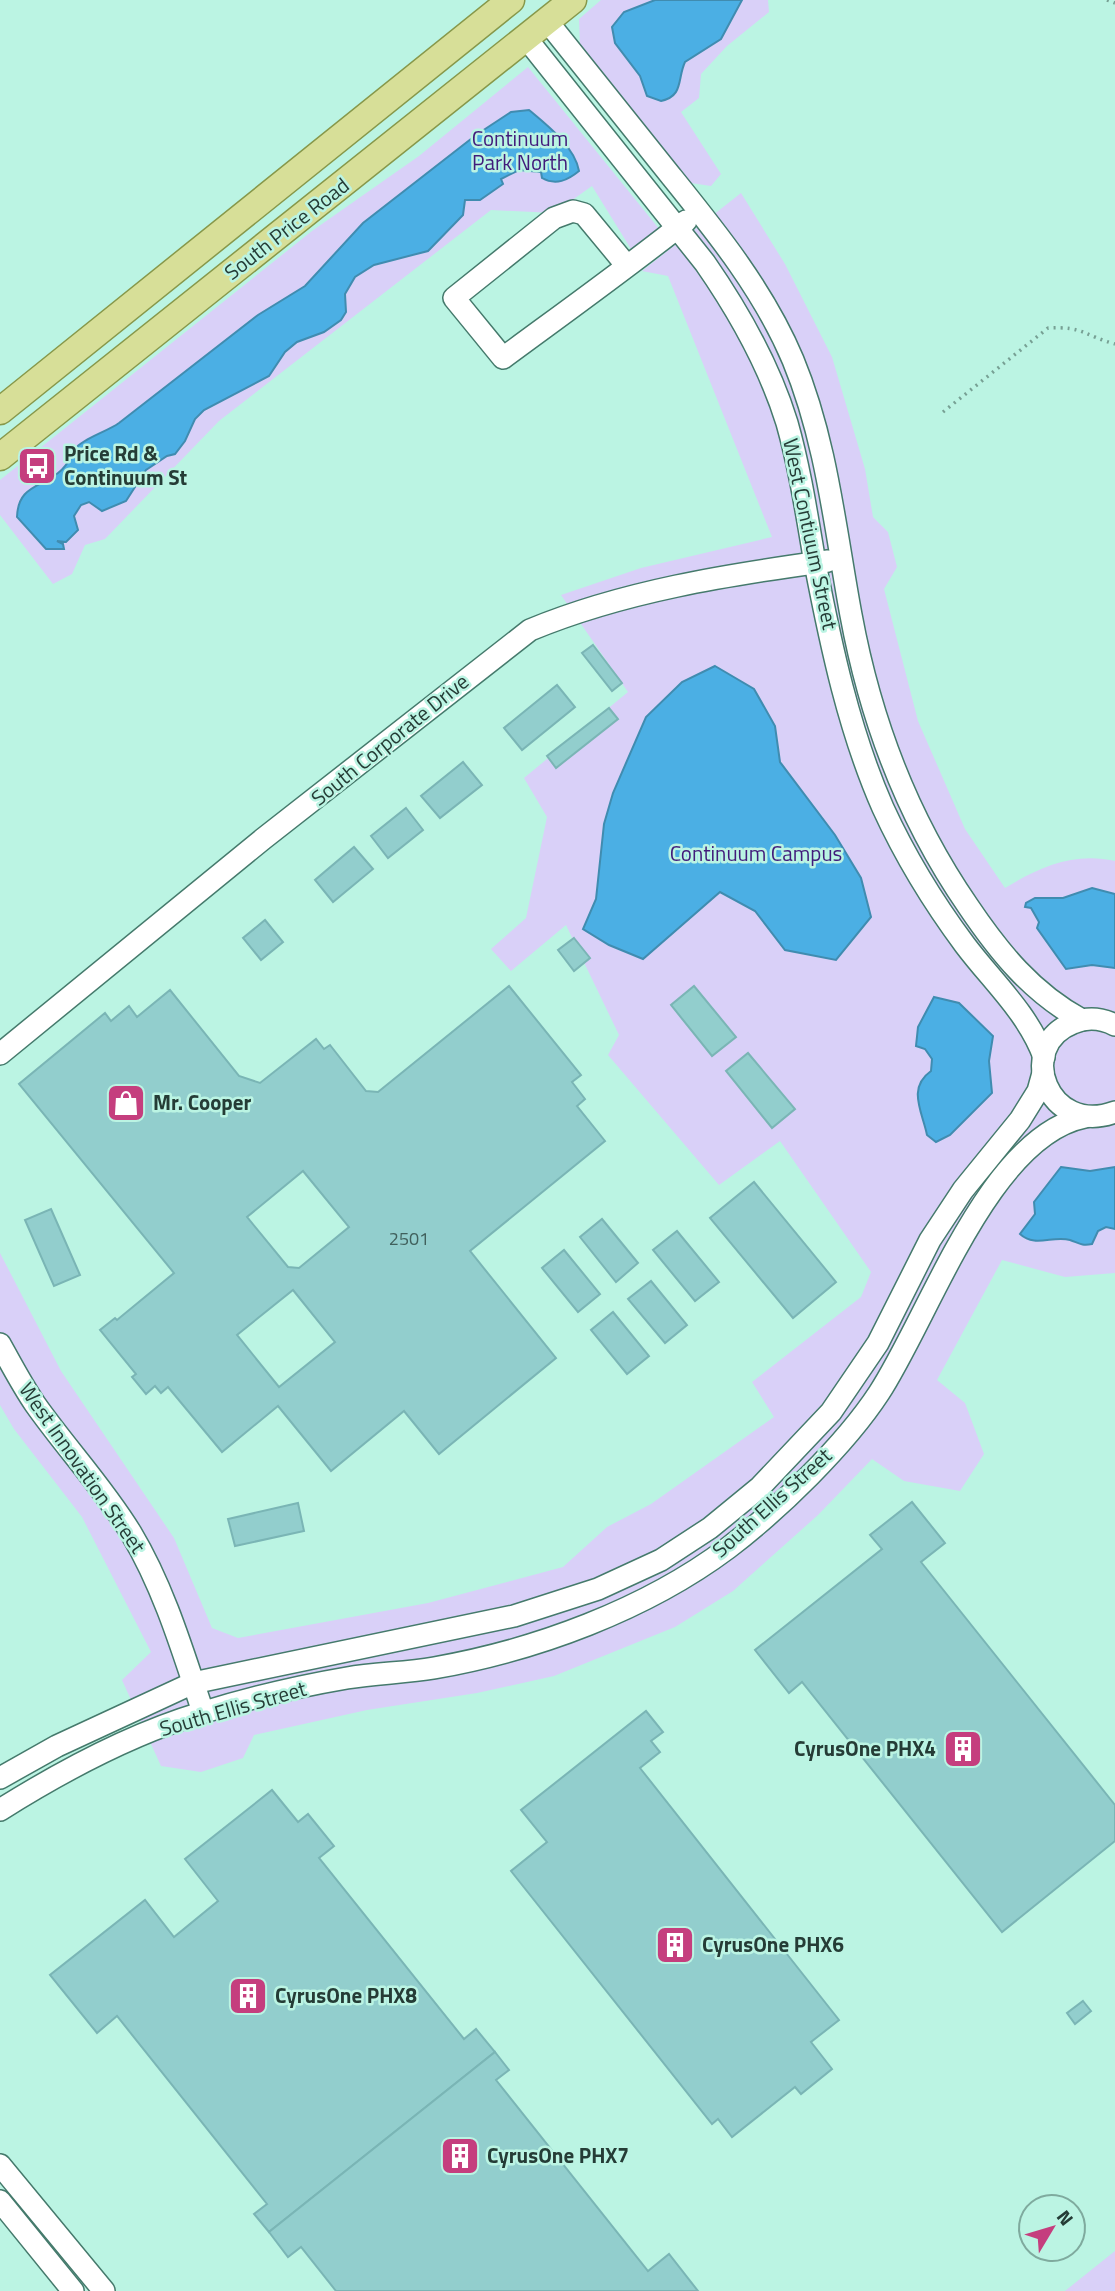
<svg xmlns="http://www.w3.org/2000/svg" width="1115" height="2291" font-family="'Titillium Web',sans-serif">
  <rect width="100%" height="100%" fill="#bbf4e3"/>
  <!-- green -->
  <g fill="#d9d0f8">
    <path d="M601 0H768L769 12 727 46 701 74 699 98 681 112 721 174 711 186 691 183 580 46 579 19Z"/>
    <path d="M528 67 660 230 631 249 592 186 554 213 491 210 219 421 105 539 85 545 72 574 53 584 0 515V480L312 231 419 156Z"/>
    <path d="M741 193 785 264 832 357 865 469 873 517 888 532 897 567 884 589 918 721 965 829 1005 888C1040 867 1073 852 1115 861V1273L1065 1277 1002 1260 937 1380 965 1403 984 1454 960 1491 904 1481 872 1459 818 1515 733 1591 675 1627 554 1676 477 1693 367 1710 254 1735 243 1758 201 1772 161 1766 122 1680 151 1652 82 1517 14 1429 0 1405V1253L61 1371 174 1538 212 1628 238 1638 428 1603 563 1567 607 1527 651 1504 774 1417 752 1382 861 1297 871 1272 780 1141 719 1185 608 1055 619 1035 566 925 511 971 491 949 526 918 547 817 524 778 628 692 561 595 641 568 772 537 668 276 642 271Z"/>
    <path d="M1115 2251V2291H1065Z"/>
  </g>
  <!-- water -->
  <g fill="#4bafe4" stroke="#408cb0" stroke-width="2">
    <path d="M655 0H742L721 39 685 62C677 79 684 96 661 101L647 96 640 76 615 43 612 27 624 12Z"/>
    <path d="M529 110C547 125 575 147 579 171 568 180 556 186 542 178L541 172 519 170 501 179 503 184 480 200H465L463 215 428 251 374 265 355 277 345 294 346 312 341 320 324 332 297 342 285 352 269 376 204 410 195 419 185 441 175 454 167 456 146 470 126 501 102 511 89 502 81 505 74 516 78 530 66 542 57 541 63 544 64 549H46L17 517C18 487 38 488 58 473 68 466 71 456 77 447 83 439 108 431 119 423L258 315 305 286 363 223 476 135 511 112Z"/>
    <path d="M715 666 754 689 775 726 780 762 835 835 861 878 871 917 836 960 785 950 755 911 720 892 643 959 609 945 583 929 596 899 604 824 613 793 646 717 682 682Z"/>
    <path d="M1092 888 1115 894V968L1092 965 1066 969 1037 928 1039 922 1031 908 1025 907 1026 903 1035 898H1063Z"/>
    <path d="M934 997 959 1003 993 1036 989 1061 992 1093 950 1135 936 1142 927 1135C922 1111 907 1088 931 1071L932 1059 925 1049 916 1046 918 1027Z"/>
    <path d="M1061 1167 1090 1171 1115 1167V1229L1106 1227 1098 1231 1092 1244C1081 1246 1079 1243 1070 1240 1053 1235 1035 1248 1020 1234L1035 1214 1034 1202Z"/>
  </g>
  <!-- building -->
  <g fill="#92cecd" stroke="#7ab5b5" stroke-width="2" fill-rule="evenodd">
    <path d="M593 645 622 683 612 691 582 653Z"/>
    <path d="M557 685 575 707 522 750 504 728Z"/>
    <path d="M609 708 618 719 556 768 547 756Z"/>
    <path d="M463 762 482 785 440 818 421 796Z"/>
    <path d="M406 808 423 830 388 858 371 836Z"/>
    <path d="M354 847 373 869 333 902 315 880Z"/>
    <path d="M265 920 283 942 261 960 243 938Z"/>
    <path d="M574 938 590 958 574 971 558 950Z"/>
    <path d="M509 986 581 1075 572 1082 585 1099 577 1106 605 1141 470 1251 556 1358 439 1454 404 1411 331 1471 278 1406 222 1452 168 1387 161 1393 155 1386 146 1394 132 1377 136 1374 100 1330 115 1318 117 1320 174 1273 19 1084 105 1013 111 1021 129 1006 137 1017 170 990 239 1076 260 1083 316 1039 324 1049 330 1045 366 1091 378 1092ZM303 1171 349 1227 299 1268 288 1267 247 1217ZM293 1290 335 1342 279 1387 237 1335Z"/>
    <path d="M694 986 736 1037 712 1056 671 1005Z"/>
    <path d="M748 1053 795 1109 772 1128 726 1071Z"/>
    <path d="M754 1182 836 1282 793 1318 710 1218Z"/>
    <path d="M51 1209 80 1275 54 1286 25 1220Z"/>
    <path d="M602 1219 638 1263 616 1282 580 1237Z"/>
    <path d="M677 1231 719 1282 695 1301 653 1250Z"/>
    <path d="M564 1250 600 1294 578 1312 542 1268Z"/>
    <path d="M651 1281 687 1325 665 1343 628 1299Z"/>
    <path d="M613 1312 649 1356 627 1374 591 1330Z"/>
    <path d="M912 1502 945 1543 921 1562 1115 1805V1841L1002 1932 802 1682 789 1693 755 1650 882 1549 870 1535Z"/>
    <path d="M298 1503 304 1531 235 1546 228 1519Z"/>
    <path d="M646 1711 663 1732 651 1741 660 1752 640 1768 839 2020 811 2042 832 2069 801 2094 795 2087 732 2137 718 2119 712 2124 511 1871 547 1842 521 1810Z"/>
    <path d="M272 1790 298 1822 308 1814 334 1846 319 1858 464 2039 476 2029 495 2052 269 2232 254 2214 267 2204 117 2016 97 2033 50 1975 145 1900 174 1937 218 1901 185 1859Z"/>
    <path d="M1083 2001 1091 2011 1075 2024 1067 2013Z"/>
    <path d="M495 2052 509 2070 496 2080 648 2271 669 2254 698 2291H336L301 2247 288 2257 269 2232Z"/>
  </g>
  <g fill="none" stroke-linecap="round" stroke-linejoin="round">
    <!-- minor casing -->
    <g stroke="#457a6c" stroke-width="24">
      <g id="minor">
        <path d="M547 21C588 73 630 124 671 176 717 233 764 291 793 360 827 442 835 529 851 615 870 718 908 819 968 906 999 952 1032 993 1082 1020"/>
        <path d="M526 38 705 263C739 312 769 365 787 423 800 469 807 516 815 563 831 646 849 731 883 808 905 856 933 902 965 945 992 981 1028 1013 1044 1057"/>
        <path d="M627 266 584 214 573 211 554 218 454 298 503 358C564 313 627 268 686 221"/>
        <path d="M1115 1025C1101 1018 1087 1017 1073 1023 1014 1046 1048 1137 1115 1112"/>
        <path d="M0 1054 263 839 530 630C624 591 727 575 828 561"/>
        <path d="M0 1344C11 1364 22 1385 35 1404 66 1448 103 1487 131 1533 164 1588 183 1652 203 1712"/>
        <path d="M0 1778 57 1746 193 1683 514 1616 598 1589 661 1560 710 1528 760 1487 831 1412 878 1343 930 1240 963 1190 1020 1120 1038 1091 1043 1073"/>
        <path d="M0 1810C62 1771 131 1734 201 1713 246 1699 300 1686 347 1678 376 1673 405 1673 434 1668 536 1650 645 1610 728 1548 778 1510 845 1445 879 1393 929 1317 989 1136 1085 1117"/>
        <path d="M0 2165 104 2291"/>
        <path d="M0 2201 73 2291"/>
      </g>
    </g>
    <!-- major casing -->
    <g stroke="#87984a" stroke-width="29">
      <g id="major">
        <path d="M0 411 511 0"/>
        <path d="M0 457 573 0"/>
      </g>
    </g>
    <!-- path -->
    <g stroke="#77a094" stroke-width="3.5" stroke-dasharray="2 5" stroke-linecap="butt">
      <path d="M1107 0 1115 3"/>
      <path d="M943 412 1048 328C1084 326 1085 336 1115 344"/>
    </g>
    <!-- minor -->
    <use href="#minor" stroke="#fff" stroke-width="21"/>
    <!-- major -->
    <use href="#major" stroke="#d7df98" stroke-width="26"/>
  </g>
  <!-- icons -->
  <defs>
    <g id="bus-square" transform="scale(2.0125)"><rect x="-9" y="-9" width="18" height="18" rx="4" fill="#c53e7e" stroke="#bbf4e3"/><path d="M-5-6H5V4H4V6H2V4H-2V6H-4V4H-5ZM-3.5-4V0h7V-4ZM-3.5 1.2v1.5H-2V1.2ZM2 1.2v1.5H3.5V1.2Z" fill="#fff"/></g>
    <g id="shop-square" transform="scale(2.0125)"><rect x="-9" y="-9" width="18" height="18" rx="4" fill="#c53e7e" stroke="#bbf4e3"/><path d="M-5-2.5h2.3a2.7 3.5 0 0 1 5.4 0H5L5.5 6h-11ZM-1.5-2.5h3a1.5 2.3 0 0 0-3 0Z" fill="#fff"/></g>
    <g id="building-square" transform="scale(2.0125)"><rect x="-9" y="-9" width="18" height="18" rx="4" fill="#c53e7e" stroke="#bbf4e3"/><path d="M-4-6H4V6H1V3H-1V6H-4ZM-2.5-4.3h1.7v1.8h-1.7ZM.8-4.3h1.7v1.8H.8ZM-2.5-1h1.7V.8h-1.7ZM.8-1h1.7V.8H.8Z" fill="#fff"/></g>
  </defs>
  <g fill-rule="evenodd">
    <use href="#bus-square" x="37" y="466"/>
    <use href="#shop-square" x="126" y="1103"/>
    <use href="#building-square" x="963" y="1749"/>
    <use href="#building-square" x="675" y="1945"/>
    <use href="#building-square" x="248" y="1996"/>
    <use href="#building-square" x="460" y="2156"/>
  </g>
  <g text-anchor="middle" stroke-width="5" stroke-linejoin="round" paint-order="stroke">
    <!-- number labels -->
    <g font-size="18" fill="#40605c">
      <text x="409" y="1245">2501</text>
    </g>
    <!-- park labels -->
    <g font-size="21" fill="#411b7b" stroke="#bbf4e3">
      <text x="520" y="146">Continuum<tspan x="520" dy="24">Park North</tspan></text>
      <text x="756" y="861">Continuum Campus</text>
    </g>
    <!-- street labels -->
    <g font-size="21" fill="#253c36" stroke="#bbf4e3">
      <text transform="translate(287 229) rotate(-38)" y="7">South Price Road</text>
      <text transform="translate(810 534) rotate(78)" y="7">West Contiuum Street</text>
      <text transform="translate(390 740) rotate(-39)" y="7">South Corporate Drive</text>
      <text transform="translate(82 1468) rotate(55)" y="7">West Innovation Street</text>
      <text transform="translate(772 1503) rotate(-42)" y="7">South Ellis Street</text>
      <text transform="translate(233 1709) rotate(-16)" y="7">South Ellis Street</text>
    </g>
    <!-- poi labels -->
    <g font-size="21" font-weight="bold" fill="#253c36" stroke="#bbf4e3" text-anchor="start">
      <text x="64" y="461">Price Rd &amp;<tspan x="64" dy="24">Continuum St</tspan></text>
      <text x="153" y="1110">Mr. Cooper</text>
      <text x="936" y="1756" text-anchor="end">CyrusOne PHX4</text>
      <text x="702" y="1952">CyrusOne PHX6</text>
      <text x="275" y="2003">CyrusOne PHX8</text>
      <text x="487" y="2163">CyrusOne PHX7</text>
    </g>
  </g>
  <!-- north arrow -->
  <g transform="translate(1052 2228) rotate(52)"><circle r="33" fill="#bbf4e3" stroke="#7faa9e" stroke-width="2"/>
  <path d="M0-5L12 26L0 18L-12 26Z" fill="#c53e7e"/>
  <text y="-10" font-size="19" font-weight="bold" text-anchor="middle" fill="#253c36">N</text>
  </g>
</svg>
